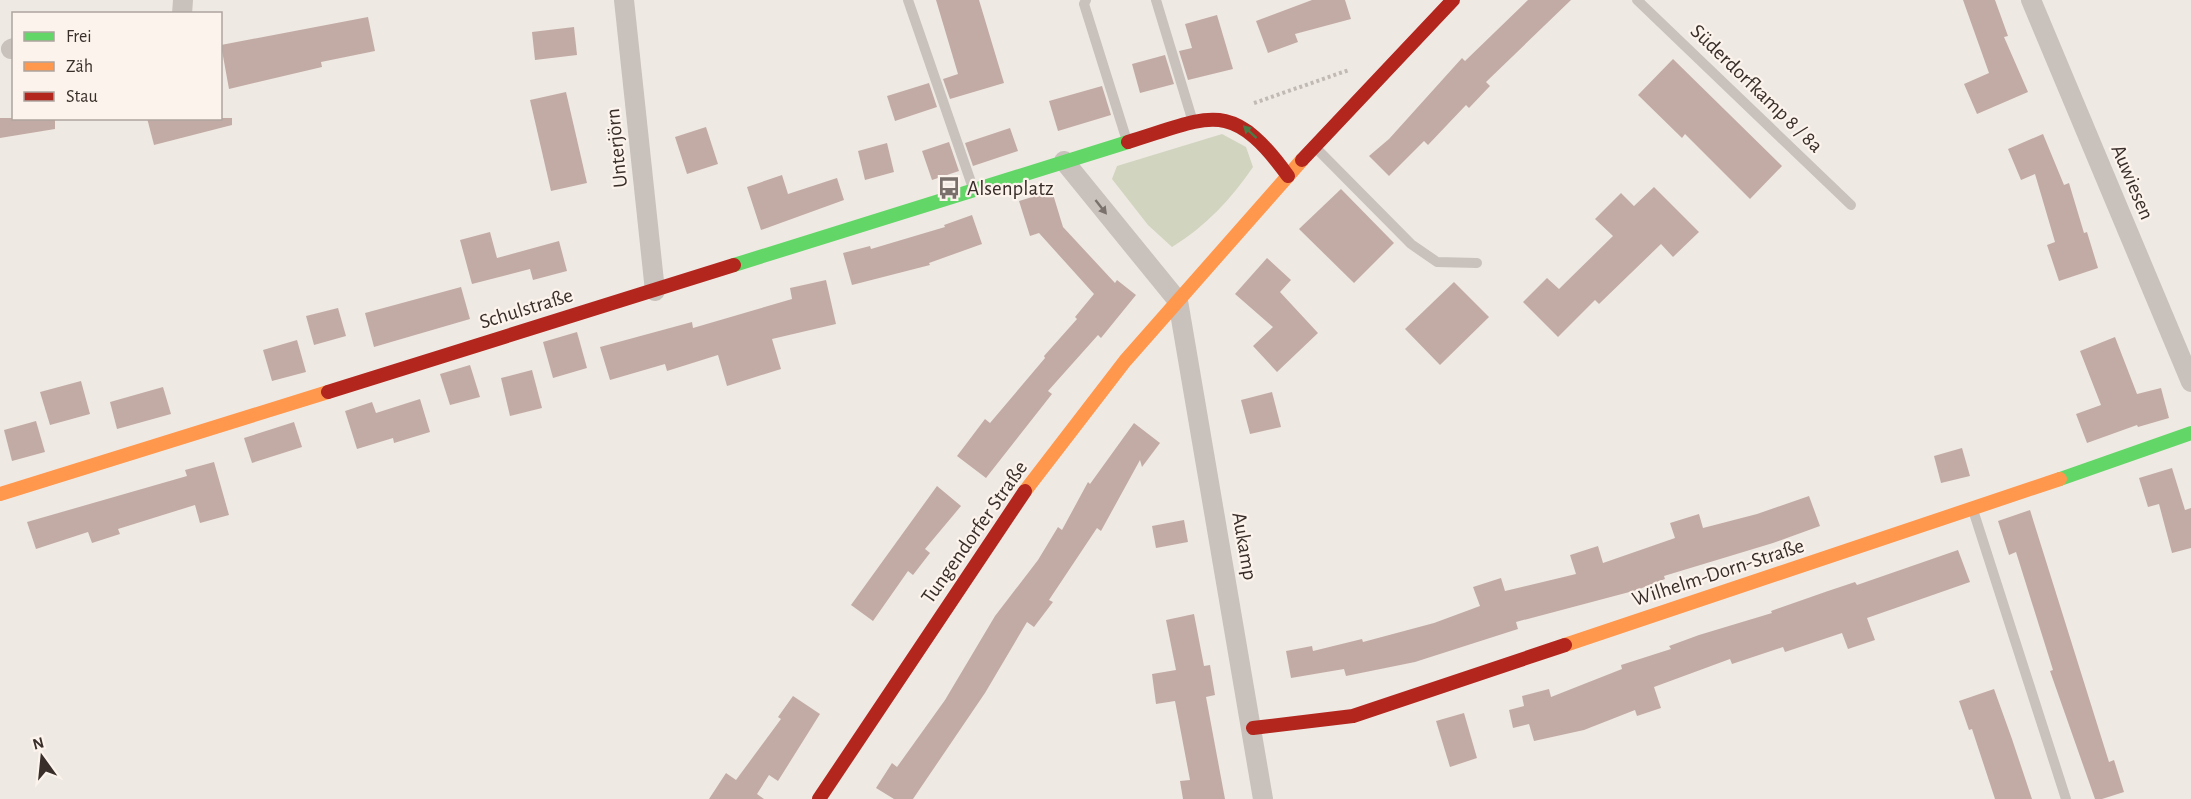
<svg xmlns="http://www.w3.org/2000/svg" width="2191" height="799" font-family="'Alegreya Sans',sans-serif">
  <rect width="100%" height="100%" fill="#efe9e4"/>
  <!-- green -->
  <path fill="#d1d4be" d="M1222 134 1246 147 1253 167C1232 198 1205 227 1172 247L1148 225 1112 179 1117 166Z"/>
  <!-- building -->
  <g fill="#c3aba5">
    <path d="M936 0H979L1004 83 950 99 943 79 958 74Z"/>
    <path d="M1312 0H1345L1351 19 1295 34 1298 42 1268 53 1256 21Z"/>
    <path d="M1528 0H1571L1486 82 1490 86 1469 108 1466 105 1428 145 1424 141 1389 176 1369 156 1389 139 1462 58 1465 61Z"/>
    <path d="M1963 0H1995L2008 36 2004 37 2028 92 1977 114 1964 84 1989 73Z"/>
    <path d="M1217 15 1233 69 1188 80 1179 51 1192 48 1185 24Z"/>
    <path d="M368 17 375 51 321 62 322 67 229 89 221 45Z"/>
    <path d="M574 27 577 55 535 60 532 32Z"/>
    <path d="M1165 55 1174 84 1140 93 1132 64Z"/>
    <path d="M1673 59 1782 166 1750 199 1685 134 1682 138 1638 95Z"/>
    <path d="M929 83 937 107 895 121 887 96Z"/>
    <path d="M1102 86 1111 115 1058 131 1049 101Z"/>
    <path d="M566 92 587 183 551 191 530 100Z"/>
    <path d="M0 118H55V129L0 138Z"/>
    <path d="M147 118H232V125L154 145Z"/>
    <path d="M706 127 718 164 687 174 675 137Z"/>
    <path d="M1010 128 1018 151 973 166 965 143Z"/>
    <path d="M2043 134 2064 185 2069 183 2084 233 2087 232 2098 268 2059 281 2047 245 2055 242 2035 174 2021 180 2008 149Z"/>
    <path d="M949 142 959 171 932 180 922 151Z"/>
    <path d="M887 143 894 172 865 180 858 151Z"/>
    <path d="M782 175 788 194 837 178 844 200 761 230 747 187Z"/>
    <path d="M1654 187 1699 232 1673 257 1661 244 1599 304 1595 300 1558 337 1523 302 1547 278 1559 289 1613 236 1595 219 1621 193 1634 206Z"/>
    <path d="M1341 189 1394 243 1354 283 1299 229Z"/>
    <path d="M1052 191 1063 227 1115 283 1117 280 1136 295 1101 338 1098 335 1048 391 1052 394 986 478 957 456 985 419 990 423 1045 358 1044 356 1077 319 1075 317 1094 294 1039 233 1030 236 1019 201Z"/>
    <path d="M972 215 982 244 929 263 930 265 852 285 843 253 870 246 871 249 945 227 944 225Z"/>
    <path d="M490 232 497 258 559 241 567 271 533 280 530 269 472 284 460 240Z"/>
    <path d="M1267 258 1291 280 1280 292 1318 333 1277 372 1253 346 1273 327 1235 294Z"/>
    <path d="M826 280 836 324 772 339 781 369 727 386 718 355 667 371 665 364 610 380 600 347 692 322 693 328 792 299 790 288Z"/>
    <path d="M1454 282 1489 317 1440 365 1405 329Z"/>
    <path d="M461 287 470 319 374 347 365 313Z"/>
    <path d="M338 308 346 336 314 345 306 316Z"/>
    <path d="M577 332 587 368 553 378 543 342Z"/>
    <path d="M2115 337 2137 394 2161 388 2169 418 2138 427 2137 425 2087 443 2076 414 2101 405 2080 351Z"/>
    <path d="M297 340 306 372 272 381 263 350Z"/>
    <path d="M470 365 480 397 450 405 440 374Z"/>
    <path d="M532 370 542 408 510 416 501 378Z"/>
    <path d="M81 381 90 414 50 425 40 392Z"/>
    <path d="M163 387 171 414 117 429 110 402Z"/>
    <path d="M1272 392 1281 427 1250 434 1241 400Z"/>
    <path d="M420 399 430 432 394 443 393 438 357 449 345 411 372 402 376 413Z"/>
    <path d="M36 421 45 452 12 461 4 430Z"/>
    <path d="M294 422 302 447 252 463 244 438Z"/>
    <path d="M1134 423 1160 443 1142 467 1140 460 1101 531 1097 528 1049 600 1053 602 1034 627 1027 622 985 693 913 799H894L876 788 892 763 897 767 945 700 995 616 1038 560 1058 527 1062 530 1088 482 1090 484Z"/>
    <path d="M1962 448 1970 476 1941 483 1934 456Z"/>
    <path d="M214 462 229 515 200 523 195 505 118 529 120 534 92 543 88 532 36 549 27 522 187 476 185 470Z"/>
    <path d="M2172 468 2185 510 2191 508V548L2172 553 2159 504 2148 507 2139 478Z"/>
    <path d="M937 486 961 506 925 549 930 553 913 575 908 571 873 621 851 605Z"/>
    <path d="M1809 496 1820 526 1773 543 1664 576 1665 579 1637 590 1516 622 1518 629 1415 662 1346 676 1344 669 1291 678 1286 651 1312 646 1313 651 1362 639 1363 642 1434 623 1480 606 1473 587 1501 578 1505 591 1576 574 1570 555 1598 546 1603 563 1675 538 1670 523 1699 514 1703 528 1757 514Z"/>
    <path d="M2030 510 2109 762 2114 760 2124 792 2102 799H2095L2050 671 2053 670 2016 552 2009 555 1998 521Z"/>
    <path d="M1184 520 1188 542 1156 548 1152 526Z"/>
    <path d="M1958 550 1970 582 1867 618 1875 640 1848 649 1842 633 1785 652 1783 647 1732 664 1730 659 1654 687 1661 708 1637 716 1635 710 1584 730 1534 741 1529 724 1513 728 1509 710 1524 706 1522 696 1549 689 1551 697 1622 669 1621 665 1671 649 1669 646 1699 635 1772 613 1771 611 1828 591 1855 582 1857 585Z"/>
    <path d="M1194 614 1204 666 1210 665 1215 695 1206 697 1225 799H1183L1180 781 1190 780 1175 701 1156 704 1152 674 1176 670 1166 620Z"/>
    <path d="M1994 689 2012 739 2032 799H1995L1972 729 1969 730 1959 701Z"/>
    <path d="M793 696 820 714 778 781 769 775 757 794 764 799H709L726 773 736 780 781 719 778 717Z"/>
    <path d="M1464 713 1477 758 1450 767 1436 721Z"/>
  </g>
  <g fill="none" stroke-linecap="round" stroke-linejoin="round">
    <!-- path -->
    <path stroke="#c1b9b4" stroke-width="4" stroke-dasharray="3 3" stroke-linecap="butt" d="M1254 103 1349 70"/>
    <!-- lane -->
    <g stroke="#c8c1bc" stroke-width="10">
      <path d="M908 0 973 188"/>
      <path d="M1086 0 1084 4 1127 141"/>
      <path d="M1156 0 1193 122"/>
      <path d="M1637 0 1851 205"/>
      <path d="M1315 147 1411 244 1437 262 1477 263"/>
      <path d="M1973 510 2066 799"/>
    </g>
    <!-- street -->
    <g stroke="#c8c1bc" stroke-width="20">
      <path d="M624 0 655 291"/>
      <path d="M2031 0 2191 382"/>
      <path d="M182 14 183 0"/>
      <path d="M11 49 14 48"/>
      <path d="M1064 161 1178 301 1263 799"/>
    </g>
    <!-- fast -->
    <g stroke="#63d668" stroke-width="14">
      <path d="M734 265 1128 142"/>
      <path d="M2060 479 2191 433"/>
    </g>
    <!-- slow -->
    <g stroke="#ff974d" stroke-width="14">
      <path d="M1025 491 1125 361 1302 160"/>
      <path d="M0 494 328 392"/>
      <path d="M1565 645 2060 479"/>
    </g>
    <!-- jam -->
    <g stroke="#b3261e" stroke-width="14">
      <path d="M1128 142C1210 117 1231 97 1288 176"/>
      <path d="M1302 160 1453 0"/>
      <path d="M328 392 734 265"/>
      <path d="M1253 728 1353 716 1565 645"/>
      <path d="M819 799 1025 491"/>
    </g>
  </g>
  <!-- one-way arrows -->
  <defs><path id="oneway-solid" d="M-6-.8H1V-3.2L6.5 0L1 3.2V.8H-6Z" transform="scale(1.5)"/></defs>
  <use fill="#4c7a46" href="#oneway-solid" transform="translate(1250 132) rotate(-137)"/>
  <use fill="#7a706c" href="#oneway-solid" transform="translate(1101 207) rotate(52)"/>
  <!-- icons -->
  <defs>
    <g id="bus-bare" transform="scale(1.8)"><path d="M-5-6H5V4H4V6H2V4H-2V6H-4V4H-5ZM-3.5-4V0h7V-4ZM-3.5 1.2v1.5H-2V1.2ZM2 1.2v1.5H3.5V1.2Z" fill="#796f6b" stroke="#fbf3ec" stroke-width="2.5" paint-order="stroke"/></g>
  </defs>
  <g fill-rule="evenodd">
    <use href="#bus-bare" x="949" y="188"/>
  </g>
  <g text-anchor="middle" stroke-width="4.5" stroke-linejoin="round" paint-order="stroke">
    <!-- street labels -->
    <g font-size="21" fill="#3a2e2a" stroke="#fbf3ec">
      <text transform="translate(1757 88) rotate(44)" y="7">Süderdorfkamp 8 / 8a</text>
      <text transform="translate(616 148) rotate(-96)" y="7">Unterjörn</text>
      <text transform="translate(2133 182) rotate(67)" y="7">Auwiesen</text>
      <text transform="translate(526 308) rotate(-17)" y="7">Schulstraße</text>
      <text transform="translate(974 532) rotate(-55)" y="7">Tungendorfer Straße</text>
      <text transform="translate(1245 546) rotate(80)" y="7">Aukamp</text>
      <text transform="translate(1718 572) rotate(-18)" y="7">Wilhelm-Dorn-Straße</text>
    </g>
    <!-- poi labels -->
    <g font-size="21" fill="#3a2e2a" stroke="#fbf3ec" text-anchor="start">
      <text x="967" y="195">Alsenplatz</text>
    </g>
  </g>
  <!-- legend -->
  <rect x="12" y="12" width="210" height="108" fill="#fbf3ec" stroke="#aea49e" stroke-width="1.5"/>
  <rect x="24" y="32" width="30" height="9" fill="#63d668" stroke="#aea49e" stroke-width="1.5"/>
  <text x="66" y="42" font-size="18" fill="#3a2e2a">Frei</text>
  <rect x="24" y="62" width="30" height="9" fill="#ff974d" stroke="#aea49e" stroke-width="1.5"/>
  <text x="66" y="72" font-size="18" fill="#3a2e2a">Zäh</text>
  <rect x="24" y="92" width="30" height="9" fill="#b3261e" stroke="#aea49e" stroke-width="1.5"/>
  <text x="66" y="102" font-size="18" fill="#3a2e2a">Stau</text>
  <!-- north arrow -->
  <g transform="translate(42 757) rotate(345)" stroke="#fbf3ec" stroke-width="4.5" paint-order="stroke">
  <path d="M0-4.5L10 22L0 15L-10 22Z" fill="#3a2e2a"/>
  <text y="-9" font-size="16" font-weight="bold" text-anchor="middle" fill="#3a2e2a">N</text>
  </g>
</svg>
